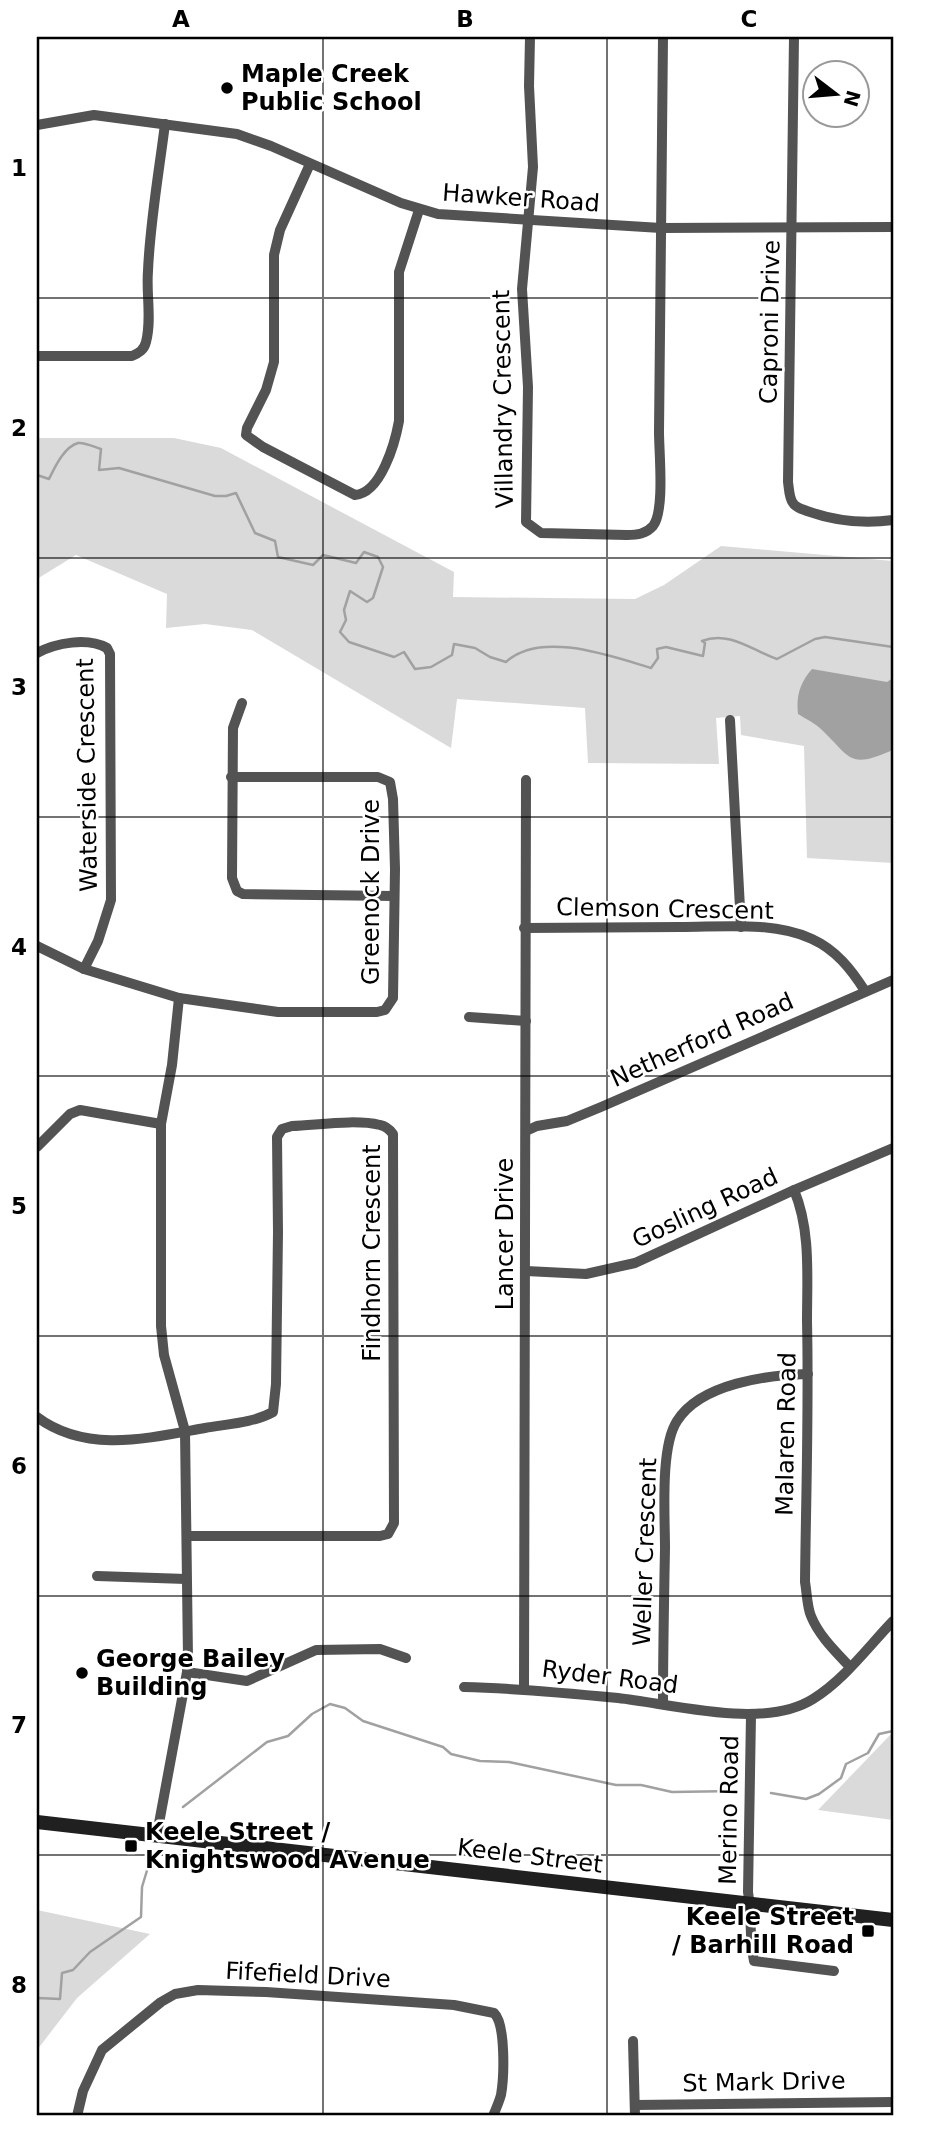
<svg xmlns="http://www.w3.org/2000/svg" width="930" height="2153" font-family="'DejaVu Sans',sans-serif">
  <rect width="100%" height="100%" fill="#fff"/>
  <!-- green -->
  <g fill="#dadada">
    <path d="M37 438H174L221 448 454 572 453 597 635 599 664 585 721 546 893 561V863L807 858 804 746 741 735 740 716 716 718 719 764 588 763 585 708 457 699 451 748 252 630 205 624 166 628 167 594 76 555 37 579Z"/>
    <path d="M893 1732V1820L818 1810Z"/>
    <path d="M37 1910 150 1934 77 1998 37 2050Z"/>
  </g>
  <!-- water -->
  <path fill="#a1a1a1" d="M812 669 887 682 893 678V750C849 769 852 759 822 730 815 723 806 719 798 714 796 695 800 683 812 669Z"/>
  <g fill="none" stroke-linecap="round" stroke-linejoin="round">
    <!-- stream -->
    <g stroke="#a1a1a1" stroke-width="2.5">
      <path d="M37 475 49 479C55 467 64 447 78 443 85 442 94 447 101 449L99 470 119 468 215 496H226L236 493 255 533 275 541 278 557 313 565 323 555 356 563 364 552 378 557 383 567 373 598 367 602 350 591 344 610 346 620 340 632 349 642 394 657 404 652 415 669 431 667 452 655 454 644 475 648 490 657 506 662C540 630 611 656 651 668L658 658 657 649 666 647 703 656 705 643 702 641C729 630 753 651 777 659L815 639 825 637 893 647"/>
      <path d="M771 1793 806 1799 819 1794 841 1778 846 1764 868 1753 879 1734 893 1731"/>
      <path d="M183 1807 267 1742 288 1736 312 1714 330 1704 345 1708 363 1721 443 1747 451 1754 480 1761 509 1762 616 1785H641L672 1792 736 1791"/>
      <path d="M37 2003 38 1998 60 1999 62 1973 73 1970 90 1952 141 1917 142 1887 152 1854"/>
    </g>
    <!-- street -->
    <g stroke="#535353" stroke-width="10">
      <path d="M530 37 529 86 533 167 522 289 528 387 526 522 541 533 627 535C637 535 646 534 653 526 665 511 659 453 659 432L663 37"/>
      <path d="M794 37 788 482C789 488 789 498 793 503 796 508 802 509 807 511 835 521 864 524 893 520"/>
      <path d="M37 125 94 115 237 134 271 146 401 203 438 214 661 228 893 227"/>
      <path d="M310 164 280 230 274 255V362L266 390 247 428 246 435 263 447 355 495C381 493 395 443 399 421V272L419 210"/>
      <path d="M37 356H132C139 353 144 350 146 342 152 319 146 294 148 271 150 222 159 172 165 124"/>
      <path d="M37 653C56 643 87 637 107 648L110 654 111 900 98 941 84 969"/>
      <path d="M242 703 233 728 232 878 237 891 243 894 394 896"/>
      <path d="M730 720 741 927"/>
      <path d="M524 928C576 928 628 927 680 927 722 927 773 921 812 939 836 950 851 969 865 991"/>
      <path d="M37 946 84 969 179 998 278 1012H377L385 1010 393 998 395 869 393 799 390 782 378 777H231"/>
      <path d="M469 1017 526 1021"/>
      <path d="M526 1131 537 1126 567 1121 601 1107 893 980"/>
      <path d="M37 1147 70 1114 80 1110 161 1124"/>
      <path d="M794 1190C811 1230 807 1278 807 1321 809 1408 806 1495 805 1582 807 1593 807 1607 811 1616 819 1636 836 1652 850 1667"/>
      <path d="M526 1271 586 1274 635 1263 794 1190 893 1148"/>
      <path d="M37 1417C86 1454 149 1438 205 1428 227 1424 253 1423 273 1412L276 1384 278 1232 277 1137 282 1129 292 1126C318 1125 355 1119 380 1125 386 1126 390 1130 393 1134L394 1523 388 1534 380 1536H188"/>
      <path d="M97 1576 186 1579"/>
      <path d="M187 1672 247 1681 316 1650 380 1649 406 1658"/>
      <path d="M464 1687C516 1688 567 1693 618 1698 673 1704 764 1730 813 1699 844 1680 868 1647 893 1621"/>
      <path d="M524 1688 526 780"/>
      <path d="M663 1703C663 1651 664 1600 665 1548 665 1516 660 1447 677 1421 701 1383 768 1375 808 1374"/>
      <path d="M751 1715 748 1892C752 1915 749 1938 754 1961L834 1971"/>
      <path d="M157 1834 187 1672 188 1658 185 1431 164 1355 161 1326V1124L172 1065 179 998"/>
      <path d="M633 2041 635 2116"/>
      <path d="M635 2105 893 2102"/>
      <path d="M77 2116 83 2091 102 2050 161 2002 175 1994 198 1990 266 1992 454 2005 494 2013C506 2024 504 2078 501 2095 499 2102 496 2109 493 2116"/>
    </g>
    <!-- secondary -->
    <path stroke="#202020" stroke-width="14" d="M37 1822 893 1920"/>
  </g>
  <!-- grid -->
  <path fill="none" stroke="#000" stroke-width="2" stroke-opacity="0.55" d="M323 37V2116M607 37V2116M37 298H893M37 558H893M37 817H893M37 1076H893M37 1336H893M37 1596H893M37 1855H893"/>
  <!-- markers -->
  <g fill="#000" stroke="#fff" stroke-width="2.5">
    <circle cx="227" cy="88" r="7"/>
    <circle cx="82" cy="1673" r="7"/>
    <rect x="124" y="1839" width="14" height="14" rx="3.5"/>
    <rect x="861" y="1924" width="14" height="14" rx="3.5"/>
  </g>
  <g text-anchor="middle" stroke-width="5" stroke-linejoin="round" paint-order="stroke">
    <!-- poi labels -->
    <g font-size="24" font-weight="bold" fill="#000" stroke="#fff" text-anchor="start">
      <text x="241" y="82">Maple Creek<tspan x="241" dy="28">Public School</tspan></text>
      <text x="96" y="1667">George Bailey<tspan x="96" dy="28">Building</tspan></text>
      <text x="145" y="1840">Keele Street /<tspan x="145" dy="28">Knightswood Avenue</tspan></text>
      <text x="854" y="1925" text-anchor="end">Keele Street<tspan x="854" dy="28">/ Barhill Road</tspan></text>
    </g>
    <!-- street labels -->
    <g font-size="24" fill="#000" stroke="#fff">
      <text transform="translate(521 198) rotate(4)" y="8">Hawker Road</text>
      <text transform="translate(770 322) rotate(-89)" y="8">Caproni Drive</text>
      <text transform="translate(503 399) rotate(-91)" y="8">Villandry Crescent</text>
      <text transform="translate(87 775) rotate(-91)" y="8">Waterside Crescent</text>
      <text transform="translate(371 892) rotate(-90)" y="8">Greenock Drive</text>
      <text transform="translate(665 909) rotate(1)" y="8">Clemson Crescent</text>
      <text transform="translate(702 1040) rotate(-24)" y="8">Netherford Road</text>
      <text transform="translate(705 1208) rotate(-25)" y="8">Gosling Road</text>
      <text transform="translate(505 1234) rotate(-90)" y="8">Lancer Drive</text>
      <text transform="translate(372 1253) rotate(-90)" y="8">Findhorn Crescent</text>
      <text transform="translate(786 1434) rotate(-89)" y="8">Malaren Road</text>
      <text transform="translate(645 1552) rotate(-88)" y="8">Weller Crescent</text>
      <text transform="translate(610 1677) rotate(7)" y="8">Ryder Road</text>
      <text transform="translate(729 1810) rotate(-89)" y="8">Merino Road</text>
      <text transform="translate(530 1856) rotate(7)" y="8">Keele Street</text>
      <text transform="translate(308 1975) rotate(3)" y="8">Fifefield Drive</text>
      <text transform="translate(764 2082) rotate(-1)" y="8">St Mark Drive</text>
    </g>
  </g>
  <!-- border -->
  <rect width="930" height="2153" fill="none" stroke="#ffffff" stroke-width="77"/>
  <!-- north arrow -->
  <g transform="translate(836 94) rotate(106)"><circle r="33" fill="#ffffff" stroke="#999999" stroke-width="2"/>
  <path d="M0-5L12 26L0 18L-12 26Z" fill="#000000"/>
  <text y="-10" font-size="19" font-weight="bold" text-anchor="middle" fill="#000000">N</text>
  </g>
  <rect x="38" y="38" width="854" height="2076" fill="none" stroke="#000" stroke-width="2.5"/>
  <g font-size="23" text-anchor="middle" font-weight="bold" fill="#000">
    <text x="181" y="27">A</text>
    <text x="465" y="27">B</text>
    <text x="749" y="27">C</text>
    <text x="19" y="176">1</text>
    <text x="19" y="436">2</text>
    <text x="19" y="695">3</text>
    <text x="19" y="955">4</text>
    <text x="19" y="1214">5</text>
    <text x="19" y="1474">6</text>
    <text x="19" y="1733">7</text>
    <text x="19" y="1993">8</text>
  </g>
</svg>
